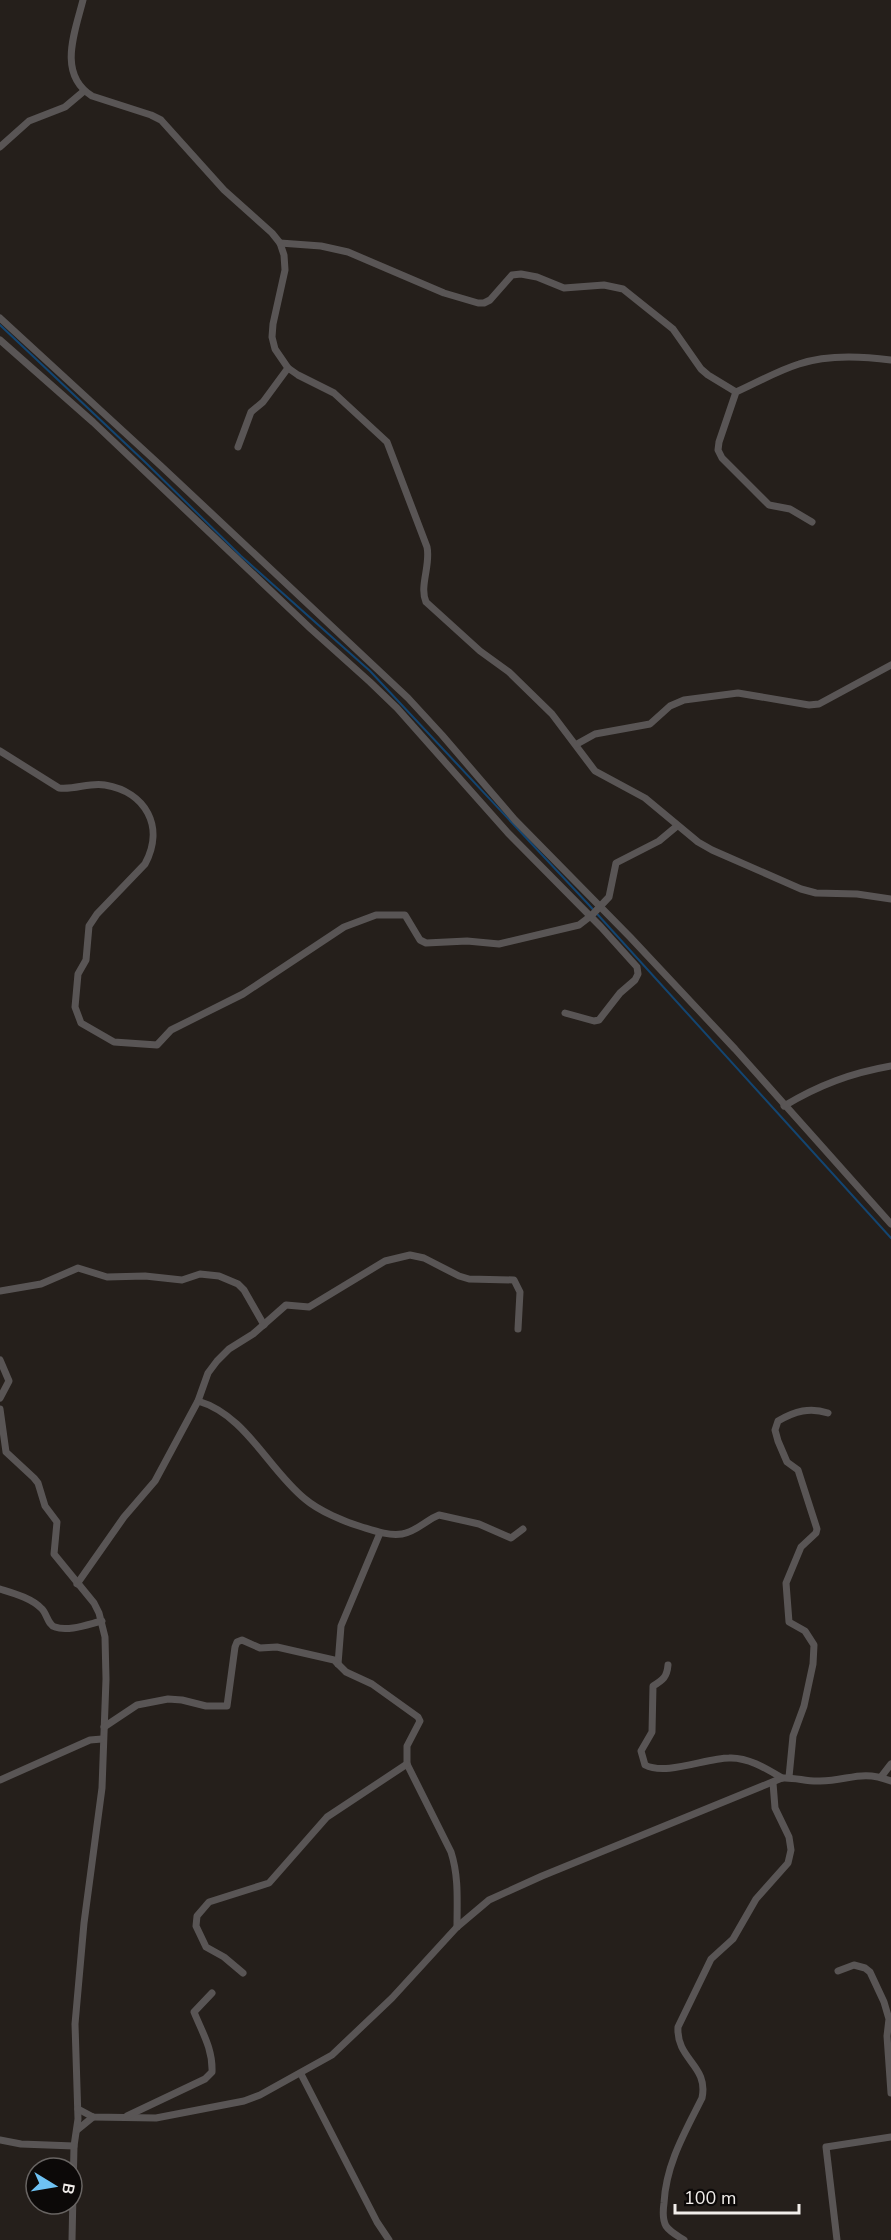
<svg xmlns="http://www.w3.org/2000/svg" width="891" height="2240" font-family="'Nunito Sans',sans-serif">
  <rect width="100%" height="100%" fill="#251f1b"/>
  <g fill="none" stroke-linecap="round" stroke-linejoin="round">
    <!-- stream -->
    <path stroke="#134571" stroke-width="2" d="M0 325 145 462 241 556 370 671 589 905 891 1238"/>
    <!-- street -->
    <g stroke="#595555" stroke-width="7">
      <path d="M83 0C75 32 57 74 92 96L151 115 161 120 224 190 272 233 280 243 284 255 285 270 273 324 272 337 275 349 288 368 298 375 334 393 387 442 427 547C431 565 419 586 426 602L480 651 509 672 552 714 595 771 645 798 698 842 712 850 801 889 816 893 857 894 891 899"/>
      <path d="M0 147 29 121 65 107 84 91"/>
      <path d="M280 243 321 246 348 252 444 293 478 303H484L490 300 512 275 521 274 537 277 564 288 604 285 623 289 673 329 701 369 708 375 736 392"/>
      <path d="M0 318 161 466 408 698 442 735 515 820 630 937 735 1049 891 1224"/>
      <path d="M0 340 93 422 311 629 370 682 397 708 508 833 601 927 637 967 638 974 635 980 620 993 599 1020 594 1021 565 1013"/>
      <path d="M238 447 251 412 263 402 288 368"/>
      <path d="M812 522 790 509 769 505 722 458 718 450 719 442 736 392C756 383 777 371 799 364 828 354 861 356 891 360"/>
      <path d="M577 744 595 734 650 724 670 706 684 700 738 693 809 705 819 704 891 665"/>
      <path d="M0 751 59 788C75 790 90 782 105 785 146 792 165 827 145 864L97 914 89 926 86 960 78 974 75 1007 81 1023 114 1042 157 1045 171 1030 243 994 344 927 376 915H405L420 940 426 943 467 941 499 944 579 925 592 915 609 897 616 863 659 841 677 826"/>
      <path d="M784 1106C819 1085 851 1073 891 1066"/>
      <path d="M0 1291 41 1284 78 1268 107 1277 145 1276 182 1280 200 1274 219 1276 238 1284 244 1290 264 1325"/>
      <path d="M0 1360 9 1381 0 1398"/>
      <path d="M198 1401C246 1415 268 1469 305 1499 319 1511 345 1522 362 1527 375 1531 389 1536 402 1534 416 1532 426 1520 439 1515L479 1524 511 1538 523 1529"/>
      <path d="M0 1409 6 1452 34 1478 38 1483 45 1506 57 1522 54 1554 94 1603 99 1613 105 1637 106 1679 102 1788 84 1923 75 2024 78 2119 74 2146 72 2240"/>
      <path d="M77 1584 124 1517 155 1481 198 1401 208 1373 217 1361 229 1349 253 1334 286 1305 309 1307 385 1261 410 1255 424 1258 459 1276 469 1279 514 1280 520 1292 518 1329"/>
      <path d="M0 1589C13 1593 32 1598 42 1609 47 1614 48 1625 55 1627 68 1632 89 1624 102 1621"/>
      <path d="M338 1664 341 1626 380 1533"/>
      <path d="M668 1665C667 1677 663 1680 653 1686L652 1732 641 1751 645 1765C666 1776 706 1758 729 1758 748 1757 767 1769 782 1778"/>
      <path d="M104 1727 137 1705 168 1699 182 1700 206 1706H227L235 1647 237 1642 242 1640 260 1648 277 1647 334 1660 346 1672 372 1684 418 1717 420 1721 407 1746V1764L451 1852C459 1877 457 1901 457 1927"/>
      <path d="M789 1777 793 1736 804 1706 813 1664 814 1645 805 1631 789 1622 786 1583 801 1547 816 1533 817 1529 798 1470 787 1462 778 1441 775 1430 778 1421C795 1411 810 1407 828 1413"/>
      <path d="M881 1777 891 1764"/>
      <path d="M0 1780 90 1740 102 1739"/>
      <path d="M838 1971 854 1965 865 1968 870 1972 884 2002 889 2019 887 2036 891 2093"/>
      <path d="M243 1973 224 1957 206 1947 196 1926 197 1916 209 1902 269 1883 327 1817 407 1764"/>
      <path d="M301 2074 377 2222 389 2240"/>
      <path d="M78 2109 93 2117 156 2118 244 2101 260 2095 332 2055 392 1998 457 1927 489 1900 542 1876 782 1778C795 1777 807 1782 820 1781 849 1781 860 1769 891 1781"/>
      <path d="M127 2116 205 2079 212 2072C213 2049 202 2032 194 2012L212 1993"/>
      <path d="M77 2130 93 2117"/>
      <path d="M0 2140 21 2144 74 2146"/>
      <path d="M684 2240C678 2236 670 2232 666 2226 662 2219 663 2210 664 2203 666 2164 685 2132 702 2098 709 2065 676 2060 678 2027L711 1959 733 1939 756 1899 788 1863 791 1850 789 1837 775 1808 773 1783"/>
      <path d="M837 2240 826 2147 891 2137"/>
    </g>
  </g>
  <!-- north arrow -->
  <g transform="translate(54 2186) rotate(101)"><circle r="28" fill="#0c0908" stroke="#686462" stroke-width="1.5"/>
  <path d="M0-4.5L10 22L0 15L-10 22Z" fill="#6ec2f3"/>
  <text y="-9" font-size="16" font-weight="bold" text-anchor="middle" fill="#f1edea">B</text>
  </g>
  <!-- scale -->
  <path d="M675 2204v9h124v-9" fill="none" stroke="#f1edea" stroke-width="3"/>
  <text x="684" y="2204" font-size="18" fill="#f1edea" stroke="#0c0908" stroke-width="4.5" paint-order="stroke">100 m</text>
</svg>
